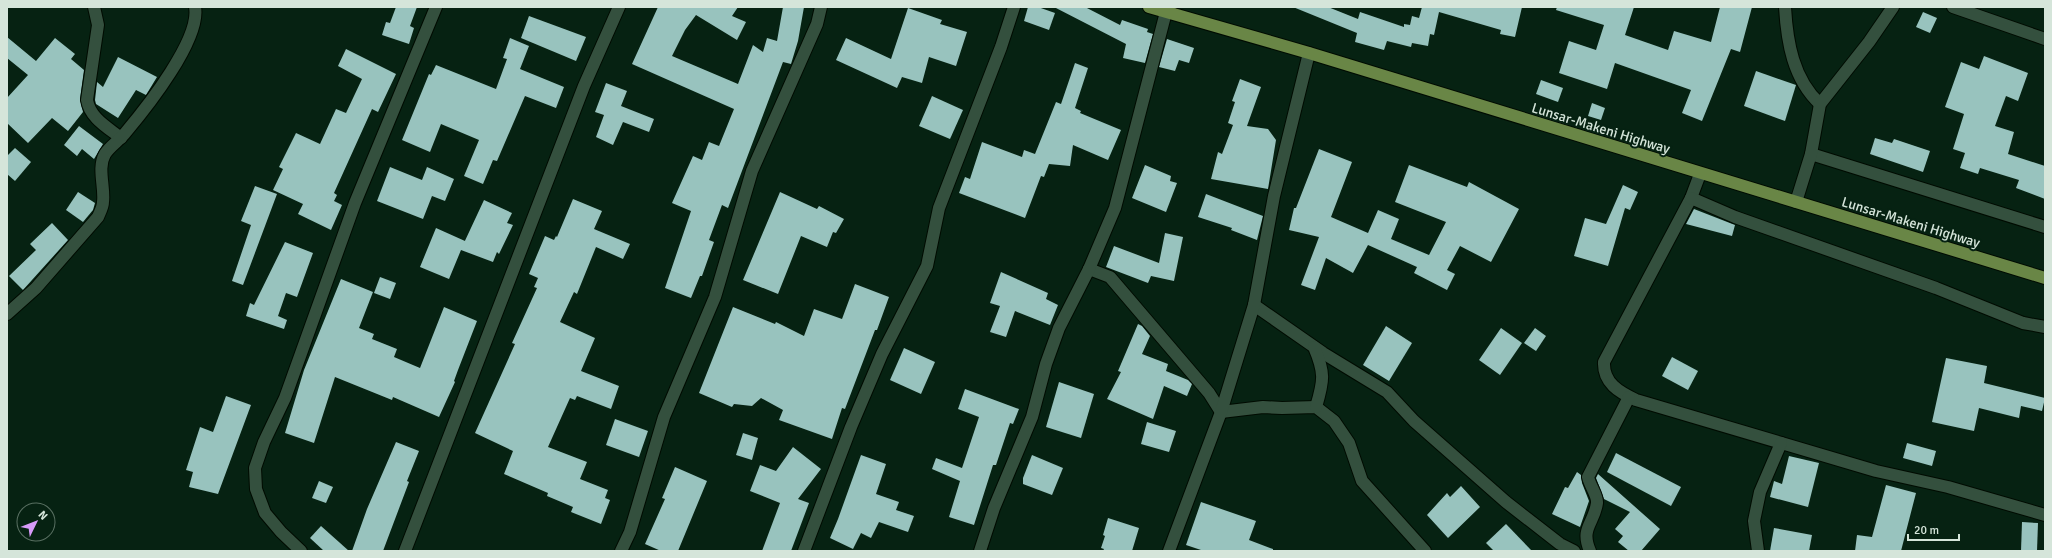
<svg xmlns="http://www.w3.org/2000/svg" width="2052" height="558" font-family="Signika,sans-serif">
  <rect width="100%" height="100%" fill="#062212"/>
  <!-- building -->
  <g fill="#98c3be">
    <path d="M396 7H417L410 26 414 28 409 44 382 35 386 22 390 23Z"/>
    <path d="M658 7H738L732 16 746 22 737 40 696 15 685 30 672 56 738 84 753 45 763 52 767 38 777 41 783 7H804L798 41 791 64 783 62 728 208 722 205 709 240 714 242 702 276H700L691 298 665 288 691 211 672 203 693 156 702 160 709 142 719 146 734 109 632 64Z"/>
    <path d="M1028 7H1038L1055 13 1049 30 1024 21Z"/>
    <path d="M1054 7H1085L1120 25 1122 20 1148 29 1147 32 1153 34 1145 63 1123 58 1126 44Z"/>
    <path d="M1293 7H1328L1358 19 1360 12 1404 27V24L1410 25 1412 16 1419 18 1422 7H1522L1515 37 1500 34 1501 30 1439 12 1434 35 1430 34 1428 46 1412 43 1411 47 1387 41 1384 50 1355 42 1357 33Z"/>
    <path d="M1557 7H1634L1625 35 1668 50 1674 31 1711 42 1720 7H1752L1740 52 1731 49 1702 121 1682 113 1691 90 1615 63 1607 89 1559 73 1569 41 1596 50 1604 25 1556 10Z"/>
    <path d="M908 8 942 20 940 24 967 32 956 66 929 57 922 83 902 77 897 88 836 60 846 38 891 59Z"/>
    <path d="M1923 12 1937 18 1930 33 1916 27Z"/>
    <path d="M529 16 586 37 576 61 521 38Z"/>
    <path d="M7 37 36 61 55 38 75 54 71 59 84 70 80 99 83 112 68 131 52 118 28 143 7 123V98L28 75 7 58Z"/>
    <path d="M510 38 529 46 520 69 564 87 556 108 525 96 497 161 493 160 483 184 464 176 479 140 441 124 430 152 402 140 429 74 431 75 436 65 496 89 507 59 503 58Z"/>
    <path d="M1167 39 1194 48 1189 63 1179 60 1175 71 1159 67Z"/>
    <path d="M346 49 396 74 378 112 372 109 334 193 337 195 334 201 342 205 331 230 298 214 303 204 273 190 283 169 279 167 296 133 320 144 336 109 346 113 362 79 338 66Z"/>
    <path d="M1984 56 2028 73 2018 101 2006 96 1995 126 2014 132 2008 154 2045 166V199L2016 188 2019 180 1980 168 1978 174 1960 168 1965 153 1953 149 1964 114 1945 107 1961 62 1979 69Z"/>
    <path d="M118 57 157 77 146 95 136 90 118 118 96 104 95 100 97 82 103 87Z"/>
    <path d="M1075 63 1088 68 1075 108 1081 111 1080 113 1121 130 1108 160 1073 145 1070 166 1049 164 1044 177 1041 176 1025 218 959 193 965 177 970 179 982 142 1022 157 1024 150 1035 154 1056 102 1061 104Z"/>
    <path d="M1756 71 1796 85 1785 121 1744 106Z"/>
    <path d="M1240 79 1261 87 1247 126 1268 129 1276 140 1268 189 1211 179 1218 152 1222 154 1233 125 1228 123 1235 102 1232 101Z"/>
    <path d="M1541 80 1563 88 1558 102 1536 94Z"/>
    <path d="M606 83 627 91 621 106 654 119 649 132 623 122 613 145 596 137 604 115 595 112Z"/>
    <path d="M932 96 963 110 950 139 919 126Z"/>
    <path d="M1592 103 1605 108 1601 120 1588 116Z"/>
    <path d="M79 126 103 144 94 159 82 149 77 156 64 145Z"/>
    <path d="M1875 138 1892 143 1894 139 1930 151 1923 172 1870 154Z"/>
    <path d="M15 148 31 162 15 181 7 174V156Z"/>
    <path d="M1319 149 1352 162 1331 217 1368 233 1378 210 1399 219 1391 239 1429 255 1446 222 1395 202 1409 165 1467 187 1469 182 1519 209 1491 262 1460 246 1447 270 1455 274 1447 290 1414 273 1417 267 1368 245 1353 273 1326 258 1315 290 1301 285 1319 237 1289 230 1294 208H1296Z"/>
    <path d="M1145 165 1171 176 1170 181 1177 183 1166 212 1132 198Z"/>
    <path d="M390 167 422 180 427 167 454 179 445 201 432 196 423 219 377 201Z"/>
    <path d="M1623 185 1638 192 1630 210 1625 208 1608 266 1574 256 1585 218 1606 224Z"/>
    <path d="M255 186 277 194 243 285 232 281 251 225 241 221Z"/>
    <path d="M78 192 95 203 93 210 83 222 66 210Z"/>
    <path d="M780 192 817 209 819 206 844 219 836 233 833 232 827 247 801 236 778 294 743 280Z"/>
    <path d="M1206 194 1263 216 1257 240 1231 230 1232 228 1198 217Z"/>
    <path d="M573 199 602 211 594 229 630 244 623 259 596 247 577 294 574 292 560 322 595 338 581 371 619 386 611 409 577 396 575 400 570 398 548 447 587 462 580 479 608 490 605 498 610 500 601 524 571 512 573 507 547 496 548 493 504 474 513 451 475 433 515 344 512 343 537 288 534 287 538 278 529 274 545 236 554 240 556 236 557 237Z"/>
    <path d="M484 200 512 213 507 223 513 225 499 254 497 252 493 262 461 250 449 279 420 267 436 228 465 241 463 245Z"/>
    <path d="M1694 209 1735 225 1732 236 1686 224Z"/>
    <path d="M52 223 68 240 23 290 9 276 36 250 30 244Z"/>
    <path d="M1165 233 1183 237 1174 281 1151 276 1148 283 1106 267 1114 246 1159 263Z"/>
    <path d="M285 242 313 253 297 297 286 293 278 316 287 320 284 329 246 316 250 303 254 305Z"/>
    <path d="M1001 272 1048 293 1046 299 1058 305 1050 325 1015 311 1006 337 990 332 1000 306 990 303Z"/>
    <path d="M380 277 396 283 390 299 374 293Z"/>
    <path d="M341 279 373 292 359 328 374 334 372 339 397 349 394 357 420 368 444 307 477 321 458 370 454 381 455 382 439 417 393 397 392 400 335 377 314 443 285 433 304 370Z"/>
    <path d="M855 284 889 297 877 330H875L845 409 842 408 832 439 779 420 783 410 761 398 752 406 734 404 732 407 699 393 733 307 775 324 776 322 804 336 814 309 842 319Z"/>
    <path d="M1138 324 1142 326 1150 336 1142 354 1168 364 1166 371 1188 380 1192 384 1187 396 1164 386 1153 419 1107 399 1121 372 1118 371Z"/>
    <path d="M1386 326 1412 343 1389 381 1363 365Z"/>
    <path d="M1501 328 1522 343 1500 375 1479 360Z"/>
    <path d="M1535 328 1546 336 1536 351 1524 343Z"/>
    <path d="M904 348 935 362 921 394 890 380Z"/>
    <path d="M1672 357 1698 371 1688 390 1662 376Z"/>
    <path d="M1946 358 1987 366 1984 383 2045 398 2042 411 2021 406 2019 418 1979 408 1974 431 1932 422Z"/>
    <path d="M1059 382 1094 394 1081 438 1046 427Z"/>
    <path d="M965 389 1019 409 1013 424 1010 423 996 465H993L974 525 949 517 960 481 932 469 936 458 962 468 979 417 958 409Z"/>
    <path d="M226 396 251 405 218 494 189 487 193 472 186 470 200 427 213 432Z"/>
    <path d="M615 419 648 431 639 457 606 445Z"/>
    <path d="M1147 422 1176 431 1169 452 1141 444Z"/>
    <path d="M743 433 758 438 752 460 736 455Z"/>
    <path d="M396 442 419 451 407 481 409 482 383 551H352L367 509Z"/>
    <path d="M1907 443 1936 451 1932 466 1903 458Z"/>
    <path d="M793 447 821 469 798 499 809 503 791 551H762L780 503 750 491 760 465 776 471Z"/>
    <path d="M1616 453 1681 487 1671 506 1607 472Z"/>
    <path d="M861 455 886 464 876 494 899 502 896 510 914 516 908 532 879 522 871 538 861 533 853 549 830 538 838 519Z"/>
    <path d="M1032 455 1063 468 1052 495 1023 484V478Z"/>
    <path d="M1789 456 1819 463 1808 507 1770 497 1774 481 1782 484Z"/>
    <path d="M675 467 707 481 678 551H661L645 544 665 499 662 498Z"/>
    <path d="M1577 472 1581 475 1582 483 1589 501 1580 527 1552 514 1565 487 1568 488Z"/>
    <path d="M1598 474 1660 529 1641 551H1629L1618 542 1623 536 1615 529 1630 512 1604 499 1596 478Z"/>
    <path d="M319 481 333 487 326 503 312 498Z"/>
    <path d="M1886 485 1916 493 1901 551H1855L1857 535 1872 537Z"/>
    <path d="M1461 486 1480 507 1448 538 1427 515 1447 493 1450 497Z"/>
    <path d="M1201 502 1256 521 1249 540 1273 549V551H1204L1186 545Z"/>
    <path d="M1108 518 1139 528 1132 551H1103L1104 549 1101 548 1105 536 1103 535Z"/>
    <path d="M2022 522 2038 523 2037 551H2021Z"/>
    <path d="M1506 524 1532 551H1494L1486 543Z"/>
    <path d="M321 526 349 551H324L310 538Z"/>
    <path d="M1774 528 1812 535 1809 551H1770Z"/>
  </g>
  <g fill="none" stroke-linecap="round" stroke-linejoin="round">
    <!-- street casing -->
    <g stroke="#000b01" stroke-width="14">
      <g id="street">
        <path d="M94 7 98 25 87 100C90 118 107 127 121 138"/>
        <path d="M1785 7C1787 42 1793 79 1820 104"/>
        <path d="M1953 7 2045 39"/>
        <path d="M1811 154 2045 227"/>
        <path d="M1700 174 1691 198 1604 362C1603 383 1619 392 1636 400L1876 471 1948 487 2045 515"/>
        <path d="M1691 198 1735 217 1936 288 2023 323 2045 327"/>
        <path d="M1796 202 1811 154 1820 104 1869 42 1893 7"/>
        <path d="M1089 269 1110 277 1209 393 1221 412 1263 407 1282 408 1316 407 1334 421 1349 443 1362 481 1425 551"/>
        <path d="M1254 305 1323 353 1387 392 1414 421 1506 502 1560 544 1574 551"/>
        <path d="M7 314 36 288 98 217C100 212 103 207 103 202 105 187 97 168 105 154 110 146 120 140 126 132 147 107 201 39 195 7"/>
        <path d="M1314 347C1325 373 1324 380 1316 407"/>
        <path d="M301 551 281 532 265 513 256 489 255 468 264 442 285 398 355 203 436 7"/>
        <path d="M405 551 584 86 619 7"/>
        <path d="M621 551 630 532 664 417 715 297 752 171 817 24 821 7"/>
        <path d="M804 551 851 427 882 354 927 266 939 208 1001 47 1014 7"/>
        <path d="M980 551 994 508 1032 417 1046 364 1059 328 1089 269 1115 208 1166 12 1170 7"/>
        <path d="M1169 551 1221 412 1254 305 1274 196 1309 53"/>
        <path d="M1590 551C1580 528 1594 524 1597 503 1598 496 1590 486 1588 477L1629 397"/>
        <path d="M1758 551 1754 521 1760 492 1781 443"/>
      </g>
    </g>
    <!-- primary casing -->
    <g stroke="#000b01" stroke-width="14">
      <path id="primary" d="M1149 7 1309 53 2045 278"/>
    </g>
    <!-- street -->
    <use href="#street" stroke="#34503e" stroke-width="12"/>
    <!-- primary -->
    <use href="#primary" stroke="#698646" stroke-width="12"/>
  </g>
  <g text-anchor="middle" stroke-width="4" stroke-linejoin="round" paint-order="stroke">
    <!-- street labels -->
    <g font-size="14" fill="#d5e5da" stroke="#062212">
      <text transform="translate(1601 128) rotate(17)" y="5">Lunsar-Makeni Highway</text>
      <text transform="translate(1911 222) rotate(17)" y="5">Lunsar-Makeni Highway</text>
    </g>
  </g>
  <!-- border -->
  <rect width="2052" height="558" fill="none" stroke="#d5e5da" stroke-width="16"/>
  <!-- north arrow -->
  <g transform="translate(36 522) rotate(47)"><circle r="19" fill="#062212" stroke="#597062"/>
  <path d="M0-3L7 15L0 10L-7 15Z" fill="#d79bf9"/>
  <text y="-6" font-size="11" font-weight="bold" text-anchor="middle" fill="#d5e5da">N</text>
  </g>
  <!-- scale -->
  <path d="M1908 534v6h51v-6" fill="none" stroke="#d5e5da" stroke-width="2"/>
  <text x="1914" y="534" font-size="12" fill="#d5e5da" stroke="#062212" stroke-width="3" paint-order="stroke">20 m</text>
</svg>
